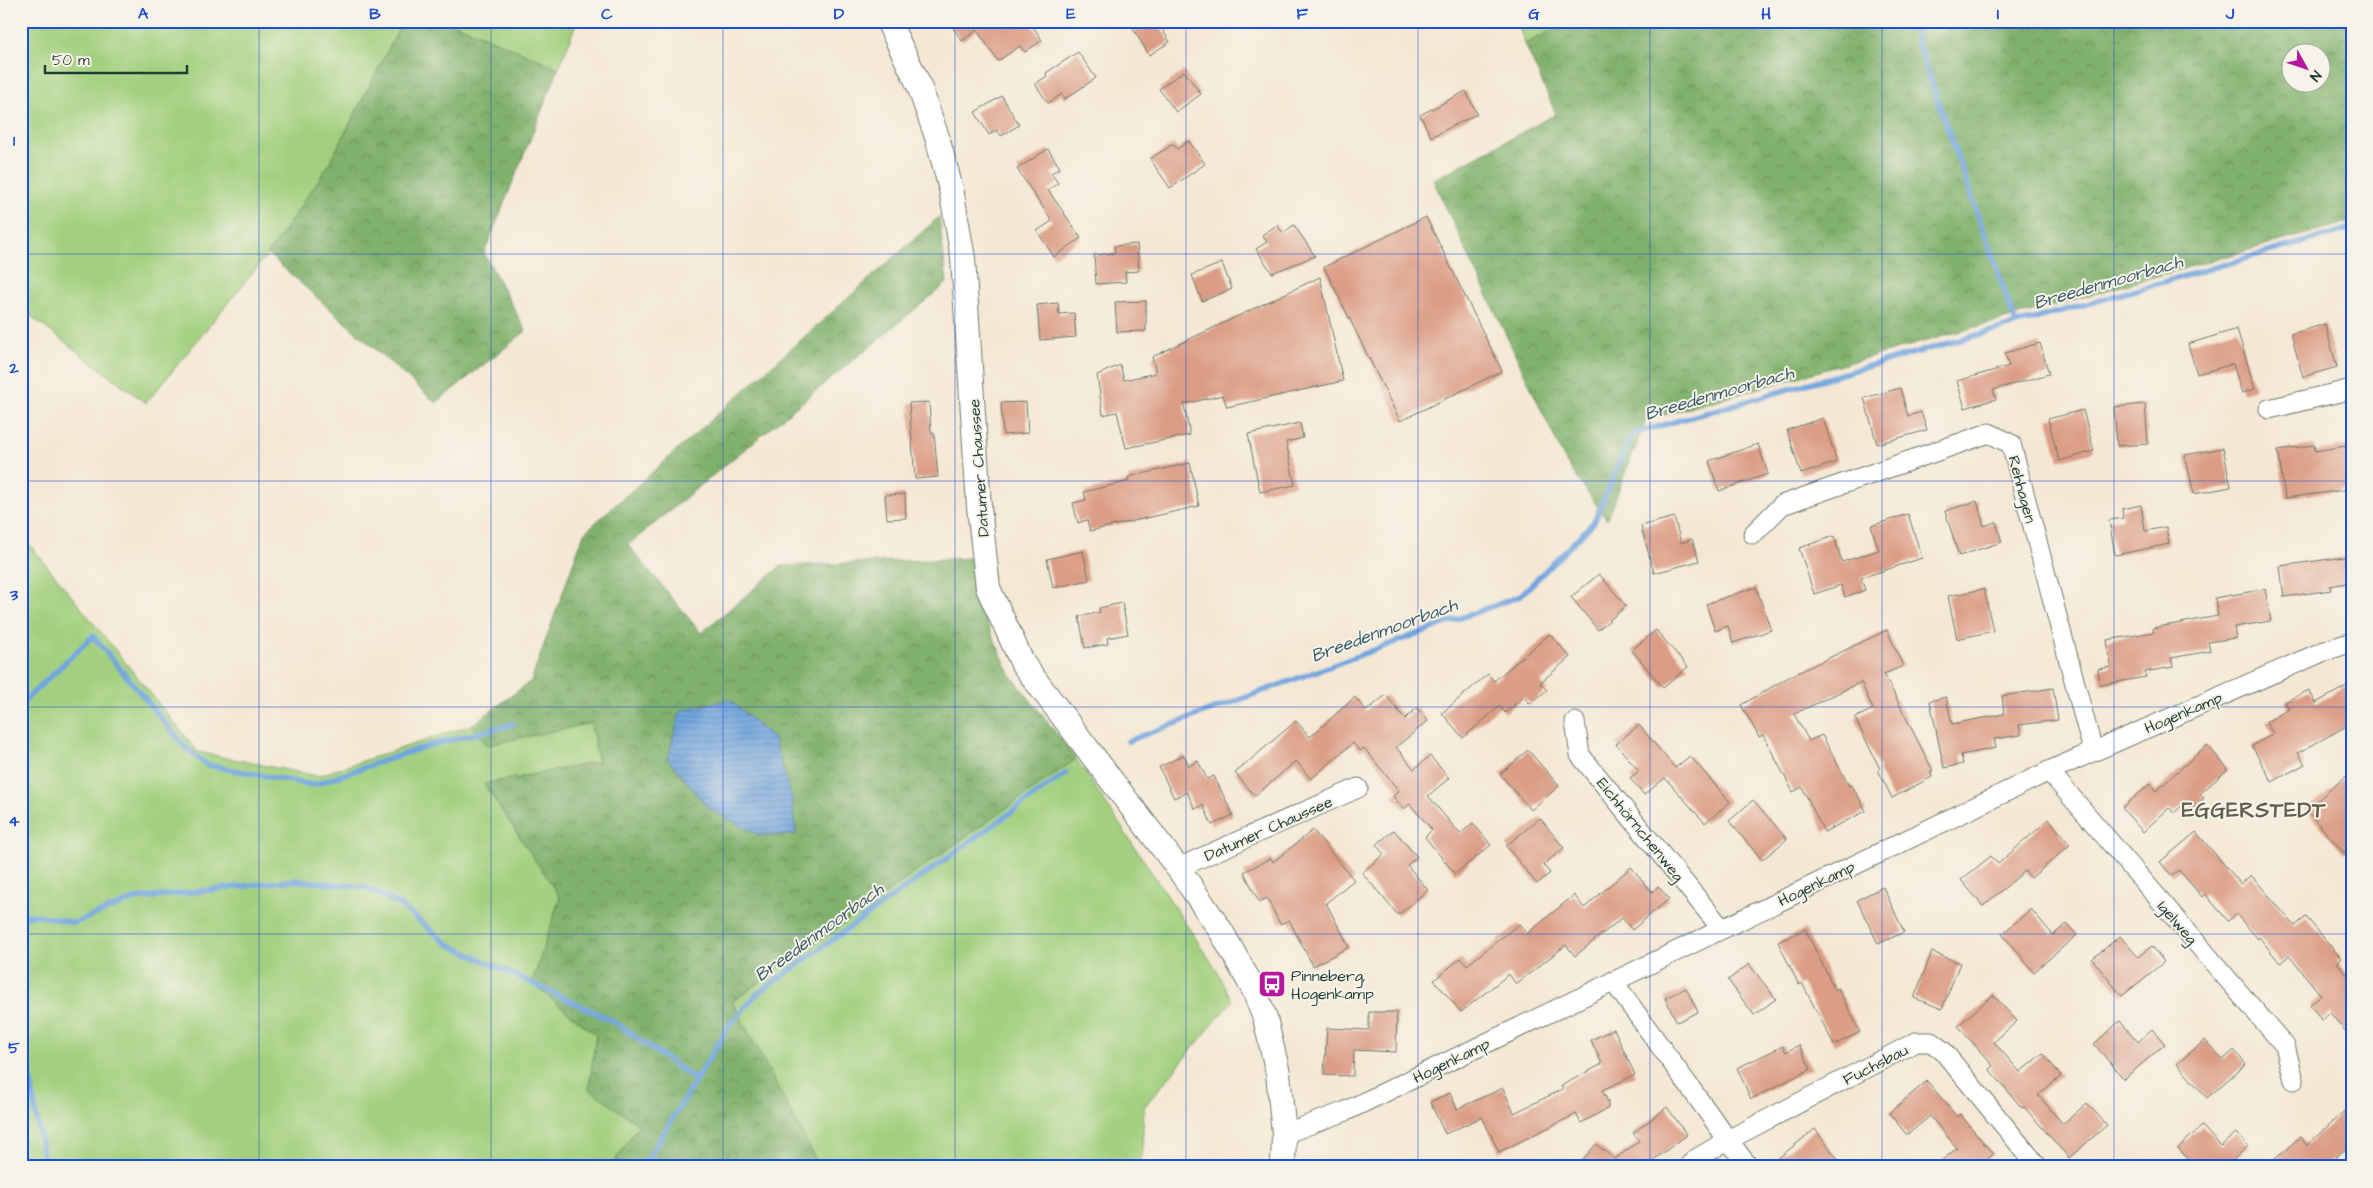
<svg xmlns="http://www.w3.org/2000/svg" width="2373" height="1188" font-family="'Architects Daughter',sans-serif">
  <defs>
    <pattern id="forest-crowns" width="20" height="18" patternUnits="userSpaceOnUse" patternTransform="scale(1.25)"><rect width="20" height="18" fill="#81b26d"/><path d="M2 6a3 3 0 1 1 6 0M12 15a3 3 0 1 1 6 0" fill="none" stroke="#69925a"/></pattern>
    <pattern id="water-rules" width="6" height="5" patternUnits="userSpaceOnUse" patternTransform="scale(1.25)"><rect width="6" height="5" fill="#71a5de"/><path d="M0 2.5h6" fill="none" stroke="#5c88b5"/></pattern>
  </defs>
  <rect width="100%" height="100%" fill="#f7f3e8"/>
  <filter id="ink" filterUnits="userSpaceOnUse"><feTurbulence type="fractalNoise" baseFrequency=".02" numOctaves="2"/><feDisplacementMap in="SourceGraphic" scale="10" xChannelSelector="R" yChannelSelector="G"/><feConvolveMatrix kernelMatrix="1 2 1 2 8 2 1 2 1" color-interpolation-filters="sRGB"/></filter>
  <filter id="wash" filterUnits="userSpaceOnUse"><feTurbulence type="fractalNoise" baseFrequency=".0096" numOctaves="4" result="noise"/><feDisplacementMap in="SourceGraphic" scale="20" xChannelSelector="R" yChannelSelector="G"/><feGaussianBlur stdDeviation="1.12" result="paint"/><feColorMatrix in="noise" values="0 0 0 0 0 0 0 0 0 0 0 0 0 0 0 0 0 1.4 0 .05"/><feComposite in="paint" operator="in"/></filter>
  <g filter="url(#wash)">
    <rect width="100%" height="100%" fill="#f4e8d4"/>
    <!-- grass -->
    <g fill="#a2d07e" stroke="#608659">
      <path d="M21 21H403L328 166 268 254 146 403 21 309Z"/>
      <path d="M448 21H577L559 68Z"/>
      <path d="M1517 21H1571L1525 44Z"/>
      <path d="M21 534 198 752 317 776 472 725 487 745 591 723 598 762 484 784 560 897 532 983 596 1035 589 1088 639 1125 611 1167H21Z"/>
      <path d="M1076 759 1216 969 1232 1001 1144 1107 1141 1167H820L732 1002Z"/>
    </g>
    <!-- forest -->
    <g fill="url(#forest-crowns)" stroke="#507850" fill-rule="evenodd">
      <path d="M403 21H448L559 68 484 253 526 331 436 403 268 254 328 166Z"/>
      <path d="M1571 21H2352V221L1646 420 1607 520 1566 462 1433 180 1556 114 1525 44ZM2290 52H2320V82H2290Z"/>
      <path d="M939 217 947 283 628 545 701 633 781 566 972 558 975 597 1009 672 1076 759 732 1001 820 1167H611L639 1125 589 1089 596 1035 532 983 560 897 484 784 598 762 591 723 487 745 472 725 531 681 584 533Z"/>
    </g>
    <!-- water -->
    <path fill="url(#water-rules)" stroke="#487189" d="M729 699 774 739 792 799 796 835H759L708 808 668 759 680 711Z"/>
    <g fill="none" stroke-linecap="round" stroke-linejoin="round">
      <!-- stream -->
      <g stroke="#71a5de" stroke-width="5.5">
        <path d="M1910 21 2016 324"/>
        <path d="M21 704 93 636 186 748 207 765 313 785 427 746 513 724"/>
        <path d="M1128 741 1520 596 1594 522 1632 434 2352 228"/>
        <path d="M21 916 37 915 74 923 135 899 294 880 365 887 400 905 448 944 613 1021 696 1080"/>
        <path d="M21 1023 45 1167"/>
        <path d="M643 1167 730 1024 757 994 1066 773"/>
      </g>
    </g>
    <g id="blocks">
      <!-- building -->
      <g fill="#db9d85">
        <path d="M961 21H1029L1042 40 1025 52 1020 46 998 61 977 30 962 41 953 28Z"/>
        <path d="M1142 21H1157L1170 42 1149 55 1132 27Z"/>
        <path d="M1078 52 1096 78 1065 99 1062 94 1048 103 1035 84 1047 76 1046 73Z"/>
        <path d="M1184 71 1201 94 1176 112 1159 89Z"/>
        <path d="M1466 91 1477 114 1431 137 1420 115Z"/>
        <path d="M1002 96 1019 125 1001 136 997 130 989 135 975 112Z"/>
        <path d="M1189 141 1205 164 1170 188 1150 159 1173 144 1177 149Z"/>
        <path d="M1048 149 1060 168 1051 173 1058 183 1048 190 1081 238 1054 257 1037 231 1052 221 1017 169Z"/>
        <path d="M1426 217 1502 371 1400 421 1324 267Z"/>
        <path d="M1277 225 1283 233 1294 225 1315 256 1272 273 1256 249 1267 242 1262 235Z"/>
        <path d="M1137 244 1139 271 1125 272 1126 282 1096 284 1094 255 1115 253 1114 246Z"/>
        <path d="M1222 263 1232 289 1202 301 1192 275Z"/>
        <path d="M1320 277 1343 381 1227 407 1223 395 1184 404 1190 435 1126 448 1117 412 1103 415 1097 375 1120 365 1124 380 1156 373 1152 357Z"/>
        <path d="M1146 301V331L1117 332 1115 302Z"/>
        <path d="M1058 303 1059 314 1074 313 1076 337 1040 340 1037 305Z"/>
        <path d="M2325 324 2337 367 2303 377 2291 334Z"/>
        <path d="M2237 329 2255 389 2242 393 2233 364 2197 374 2188 344Z"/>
        <path d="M2040 343 2049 374 1993 390 1996 399 1965 408 1957 381 2009 366 2005 353Z"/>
        <path d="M1900 388 1908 416 1921 412 1927 430 1877 444 1864 398Z"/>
        <path d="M929 402 931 433H934L938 477 915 479 909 403Z"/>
        <path d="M1026 402 1028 433 1003 435 1001 403Z"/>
        <path d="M2145 404 2148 444 2117 446 2114 407Z"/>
        <path d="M2083 410 2094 451 2059 461 2048 419Z"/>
        <path d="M1823 418 1837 462 1801 474 1787 430Z"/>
        <path d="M1300 423 1303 438 1286 442 1295 485 1260 492 1248 434Z"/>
        <path d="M1758 444 1768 474 1719 491 1709 461Z"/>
        <path d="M2314 445 2315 451 2352 445V489L2285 498 2278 450Z"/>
        <path d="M2223 448 2231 487 2194 494 2185 455Z"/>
        <path d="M1190 463 1199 506 1090 531 1087 520 1078 523 1073 503 1086 500 1084 492 1129 481 1128 477Z"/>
        <path d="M905 494 906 518 887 519 885 495Z"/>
        <path d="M1977 501 1984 526 1996 522 2002 542 1959 556 1945 511Z"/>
        <path d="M2141 505 2145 531 2166 527 2169 544 2115 555 2109 520 2123 518 2122 509Z"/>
        <path d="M1908 514 1922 558 1861 578 1865 590 1845 597 1841 585 1814 594 1799 548 1834 536 1842 562 1879 550 1871 526Z"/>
        <path d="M1674 517 1681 543 1692 539 1699 561 1654 573 1641 526Z"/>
        <path d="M1083 551 1089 580 1053 588 1047 559Z"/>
        <path d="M2352 556V582L2330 586 2331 590 2284 597 2280 566Z"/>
        <path d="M1599 574 1626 606 1598 630 1571 597Z"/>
        <path d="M1756 587 1771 630 1733 643 1728 626 1715 631 1706 604Z"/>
        <path d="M1984 589 1993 631 1957 639 1948 596Z"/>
        <path d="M2265 589 2271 621 2234 627 2236 638 2208 642 2210 651 2171 658 2173 667 2145 672 2146 677 2100 685 2098 669 2111 667 2107 640 2154 632 2153 628 2218 616 2215 598Z"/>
        <path d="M1122 603 1128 634 1107 638 1108 644 1085 648 1079 617 1100 612 1099 608Z"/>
        <path d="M1656 630 1688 667 1663 688 1632 650Z"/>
        <path d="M1887 630 1903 666 1884 674 1933 771H1930L1932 777 1892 798 1878 770 1880 769 1855 718 1873 709 1861 682 1794 714 1809 741 1822 735 1849 786 1852 785 1866 811 1824 832 1802 787 1793 792 1763 735 1759 737 1741 705 1789 677Z"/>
        <path d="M1550 634 1570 657 1540 683 1547 690 1530 704 1524 697 1505 713 1500 706 1463 738 1442 713 1488 674 1494 681Z"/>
        <path d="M2352 683V723L2298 753 2305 764 2272 782 2252 746 2273 734 2266 722 2289 709 2285 702 2309 690 2316 703Z"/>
        <path d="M2053 688 2058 720 2019 725 2021 735 1994 739 1996 748 1961 755 1963 764 1944 768 1930 701 1946 697 1952 724 2004 714 2002 696Z"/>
        <path d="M1386 695 1405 719 1417 708 1428 721 1396 747 1414 769 1430 756 1449 778 1428 796 1460 834 1473 823 1491 845 1455 874 1425 837 1432 830 1410 804 1404 809 1393 796 1399 791 1364 748 1360 751 1353 743 1311 779 1296 761 1255 796 1235 773 1296 721 1310 737 1355 697 1366 711Z"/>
        <path d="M1639 725 1675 768 1690 756 1730 802 1705 823 1665 778 1644 795 1630 778 1639 771 1616 744Z"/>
        <path d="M2207 745 2228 769 2200 794 2204 798 2192 809 2186 802 2174 813 2169 808 2143 832 2122 808 2150 784 2156 791Z"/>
        <path d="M1528 750 1559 786 1531 810 1500 774Z"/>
        <path d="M1184 755 1189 766 1198 761 1207 779 1214 776 1233 815 1212 825 1203 805 1195 809 1187 792 1174 798 1159 767Z"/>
        <path d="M2352 771V847L2344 853 2306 810Z"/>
        <path d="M1753 800 1787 839 1762 860 1729 821Z"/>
        <path d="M1540 818 1564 848 1543 865 1550 873 1537 884 1506 846Z"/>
        <path d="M2049 819 2070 845 2031 878 2025 871 1983 906 1961 880 1991 856 1998 864Z"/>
        <path d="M1313 830 1354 880 1326 903 1349 947 1313 966 1289 920 1280 924 1267 898 1259 902 1244 872 1271 858 1273 862Z"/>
        <path d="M1394 830 1417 857 1407 865 1428 890 1398 915 1362 873 1384 854 1376 845Z"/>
        <path d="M2196 832 2241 884 2251 875 2295 926 2306 917 2341 958 2337 962 2352 980V1039L2330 1013 2322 1020 2310 1005 2321 995 2289 956 2280 963 2259 937 2258 939 2236 914 2228 921 2205 894 2202 897 2179 870 2172 876 2160 862Z"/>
        <path d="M1631 867 1652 892 1658 886 1669 899 1632 930 1622 918 1575 956 1566 945 1516 984 1509 974 1461 1012 1434 980 1461 958 1467 965 1519 924 1527 934 1574 895 1584 908Z"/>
        <path d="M1883 887 1904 932 1878 944 1857 900Z"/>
        <path d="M2031 909 2053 935 2067 924 2077 935 2034 972 2002 934Z"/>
        <path d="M1805 929 1835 990 1838 988 1860 1032 1834 1045 1802 983 1799 985 1778 942Z"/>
        <path d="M2120 936 2138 957 2152 946 2164 962 2122 996 2092 959Z"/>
        <path d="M1932 952 1960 963 1942 1009 1914 998Z"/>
        <path d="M1749 964 1776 999 1754 1015 1728 980Z"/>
        <path d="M1686 988 1698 1012 1677 1022 1665 998Z"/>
        <path d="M1993 995 2017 1021 1994 1042 2020 1072 2043 1053 2061 1076 2038 1095 2063 1124 2087 1103 2107 1125 2069 1158 2024 1107 2022 1108 1989 1069 1993 1066 1958 1026Z"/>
        <path d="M1369 1012H1397L1396 1052 1354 1050 1353 1076 1324 1075 1327 1028 1369 1030Z"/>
        <path d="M2120 1021 2138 1042 2152 1029 2165 1044 2124 1079 2094 1044Z"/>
        <path d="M1614 1029 1635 1075 1602 1090 1608 1102V1108L1581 1123 1576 1114 1499 1152 1482 1117 1445 1134 1430 1102 1450 1093 1457 1109 1503 1088 1514 1113 1563 1089 1561 1086 1602 1064 1591 1040Z"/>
        <path d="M2205 1040 2223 1060 2234 1050 2246 1064 2207 1098 2177 1064Z"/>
        <path d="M1799 1045 1811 1069 1751 1099 1737 1068 1783 1046 1786 1052Z"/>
        <path d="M1927 1081 1957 1117 1960 1114 1993 1154 1979 1167H1934L1957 1148 1930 1116 1907 1135 1889 1113Z"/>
        <path d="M2352 1104V1143L2325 1167H2266L2300 1137 2307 1145Z"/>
        <path d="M1667 1107 1687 1135 1644 1167H1577L1596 1144 1615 1159 1639 1141 1633 1133Z"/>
        <path d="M2202 1126 2221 1146 2236 1133 2248 1146 2226 1167H2195L2178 1148Z"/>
        <path d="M1815 1129 1844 1167H1767Z"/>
      </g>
    </g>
  </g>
  <g filter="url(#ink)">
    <use href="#blocks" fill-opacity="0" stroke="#6a796c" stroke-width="1"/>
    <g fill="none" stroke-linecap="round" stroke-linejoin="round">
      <!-- minor casing -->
      <g stroke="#6a796c" stroke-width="21">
        <g id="minor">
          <path d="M2269 409 2352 389"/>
          <path d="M1753 534 1782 505 1989 433 2011 444 2093 751"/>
          <path d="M1575 722 1580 755 1722 929"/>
          <path d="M2049 771 2285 1046 2294 1080"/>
          <path d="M1178 868 1358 788"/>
          <path d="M1613 981 1728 1140 1749 1167"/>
          <path d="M1284 1134 1346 1111 2049 771 2322 652 2352 642"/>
          <path d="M1688 1167 1694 1160 1728 1140 1916 1042H1931L1943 1051 2038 1167"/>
        </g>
      </g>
      <!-- tertiary casing -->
      <g stroke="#6a796c" stroke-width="26">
        <path id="tertiary" d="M888 21 918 83 937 137 951 189 963 258 979 507 988 588 1023 664 1178 868 1221 931 1254 990 1265 1018 1278 1073 1284 1134 1283 1167"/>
      </g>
      <!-- minor -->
      <use href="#minor" stroke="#fff" stroke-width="19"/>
      <!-- tertiary -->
      <use href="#tertiary" stroke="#fff" stroke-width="24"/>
    </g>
  </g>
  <!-- grid -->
  <path fill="none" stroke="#1d4ed8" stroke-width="1" stroke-opacity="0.55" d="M259 21V1167M491 21V1167M723 21V1167M955 21V1167M1186 21V1167M1418 21V1167M1650 21V1167M1882 21V1167M2114 21V1167M21 254H2352M21 481H2352M21 707H2352M21 934H2352"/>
  <!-- icons -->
  <defs>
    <g id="bus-square" transform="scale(1.4375)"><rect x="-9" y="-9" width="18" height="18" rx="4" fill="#b5179e" stroke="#f7f3e8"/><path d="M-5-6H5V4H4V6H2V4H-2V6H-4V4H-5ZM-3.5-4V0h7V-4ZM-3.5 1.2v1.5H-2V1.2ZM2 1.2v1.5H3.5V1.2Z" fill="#fff"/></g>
  </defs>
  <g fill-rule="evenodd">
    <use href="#bus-square" x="1272" y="984"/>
  </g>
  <g text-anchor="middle" stroke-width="4" stroke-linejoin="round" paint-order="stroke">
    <!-- street labels -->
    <g font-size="16" fill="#1f3d34" stroke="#f7f3e8">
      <text transform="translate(978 468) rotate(-94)" y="6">Datumer Chaussee</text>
      <text transform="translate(2023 489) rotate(75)" y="6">Rehhagen</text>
      <text transform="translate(2183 712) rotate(-23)" y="6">Hogenkamp</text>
      <text transform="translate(1268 828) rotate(-24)" y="6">Datumer Chaussee</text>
      <text transform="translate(1641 829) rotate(51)" y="6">Eichhörnchenweg</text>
      <text transform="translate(1816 883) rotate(-26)" y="6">Hogenkamp</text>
      <text transform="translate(2178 922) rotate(49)" y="6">Igelweg</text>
      <text transform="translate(1451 1060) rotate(-26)" y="6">Hogenkamp</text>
      <text transform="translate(1875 1064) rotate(-27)" y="6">Fuchsbau</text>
    </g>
    <!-- poi labels -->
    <g font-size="16" fill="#1f3d34" stroke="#f7f3e8" text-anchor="start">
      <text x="1291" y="981">Pinneberg,<tspan x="1291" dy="18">Hogenkamp</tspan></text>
    </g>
    <!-- water labels -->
    <g font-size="18" font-style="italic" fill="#385c67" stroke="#f7f3e8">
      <text transform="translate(2108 282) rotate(-16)" y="6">Breedenmoorbach</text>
      <text transform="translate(1719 393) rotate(-16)" y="6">Breedenmoorbach</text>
      <text transform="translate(1384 630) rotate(-20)" y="6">Breedenmoorbach</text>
      <text transform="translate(819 932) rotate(-36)" y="6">Breedenmoorbach</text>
    </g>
    <!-- district labels -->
    <g font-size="21" font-weight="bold" letter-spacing="1" fill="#615f50" stroke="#f7f3e8">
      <text x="2254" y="817">EGGERSTEDT</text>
    </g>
  </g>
  <!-- margin -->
  <rect width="2373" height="1188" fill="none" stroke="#f7f3e8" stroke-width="55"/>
  <!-- north arrow -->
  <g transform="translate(2306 68) rotate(130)"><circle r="24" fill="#f7f3e8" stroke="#a1aaa0"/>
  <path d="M0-4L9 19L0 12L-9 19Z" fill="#b5179e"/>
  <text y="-8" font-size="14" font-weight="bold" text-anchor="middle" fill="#1f3d34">N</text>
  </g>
  <!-- scale -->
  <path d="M45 65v8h142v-8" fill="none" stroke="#1f3d34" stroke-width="2.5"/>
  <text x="52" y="65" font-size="15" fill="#1f3d34" stroke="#f7f3e8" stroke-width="4" paint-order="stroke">50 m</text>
  <rect x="28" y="28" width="2318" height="1132" fill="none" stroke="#1d4ed8" stroke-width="2"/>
  <g font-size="16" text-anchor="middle" font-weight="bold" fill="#1d4ed8">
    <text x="143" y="19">A</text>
    <text x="375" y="19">B</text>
    <text x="607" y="19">C</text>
    <text x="839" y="19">D</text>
    <text x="1071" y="19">E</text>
    <text x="1302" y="19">F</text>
    <text x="1534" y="19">G</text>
    <text x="1766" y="19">H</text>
    <text x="1998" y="19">I</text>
    <text x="2230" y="19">J</text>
    <text x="14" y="146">1</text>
    <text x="14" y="373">2</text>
    <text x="14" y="600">3</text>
    <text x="14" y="826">4</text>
    <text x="14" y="1053">5</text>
  </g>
</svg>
